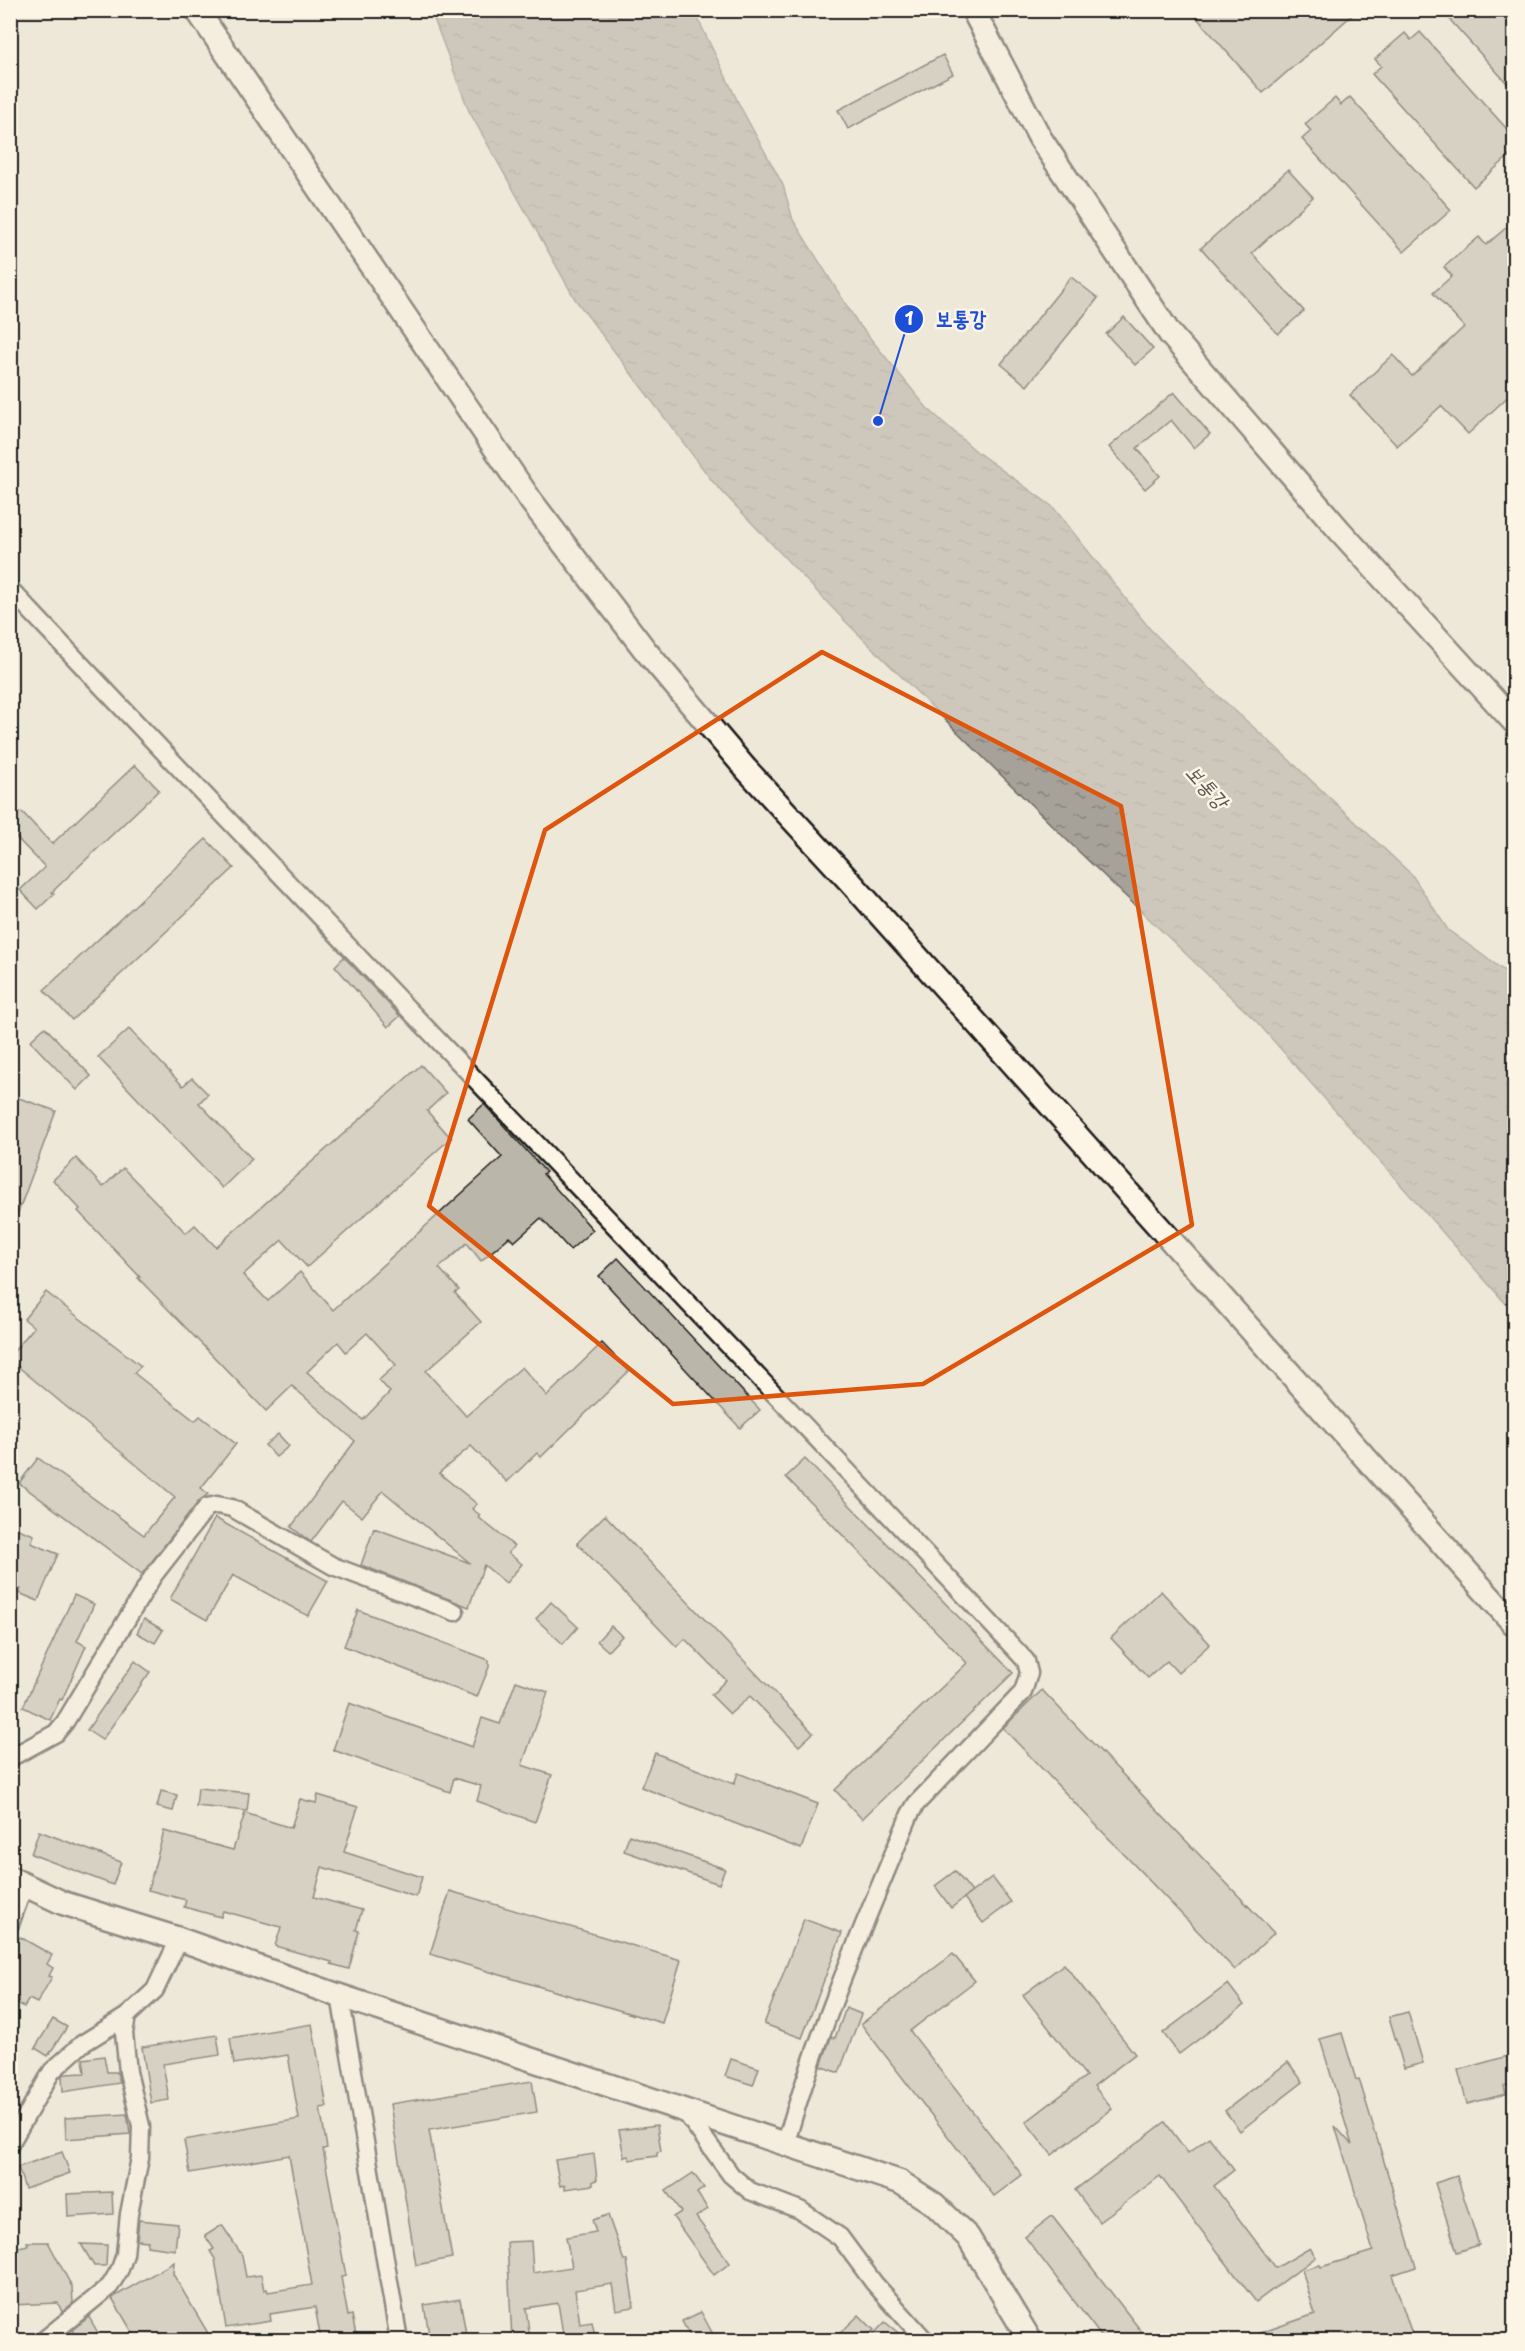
<svg xmlns="http://www.w3.org/2000/svg" width="1525" height="2351" font-family="'Playpen Sans','Poor Story',sans-serif">
  <defs>
    <pattern id="water-ripples" width="26" height="14" patternUnits="userSpaceOnUse" patternTransform="scale(1.5)"><rect width="26" height="14" fill="#a7a299"/><path d="M2 4q2-2 4 0t4 0M15 11q2-2 4 0t4 0" fill="none" stroke="#87837c"/></pattern>
  </defs>
  <rect width="100%" height="100%" fill="#eee8d9"/>
  <filter id="ink" filterUnits="userSpaceOnUse"><feTurbulence type="fractalNoise" baseFrequency=".0167" numOctaves="2"/><feDisplacementMap in="SourceGraphic" scale="12" xChannelSelector="R" yChannelSelector="G"/><feConvolveMatrix kernelMatrix="1 2 1 2 8 2 1 2 1" color-interpolation-filters="sRGB"/></filter>
  <g filter="url(#ink)">
    <!-- water -->
    <path fill="url(#water-ripples)" stroke="#6f6c67" stroke-width="1.5" d="M431 11H694L741 108 783 185 793 220 857 322 927 408 977 452 1053 507 1150 629 1206 685 1269 741 1412 875 1448 930 1514 978V1313L1257 1022 1073 846 843 619 713 482 575 299 469 111Z"/>
    <!-- building -->
    <g fill="#bab6aa" stroke="#1c1c1c" stroke-width="1.5" fill-rule="evenodd">
      <path d="M1190 10H1358L1263 93Z"/>
      <path d="M1441 10H1515V92Z"/>
      <path d="M1420 32 1515 138V151L1474 187 1372 74 1381 66 1375 59 1405 33 1411 40Z"/>
      <path d="M943 55 953 74 848 129 838 110Z"/>
      <path d="M1350 97 1451 210 1404 252 1302 139 1311 131 1305 124 1335 98 1341 105Z"/>
      <path d="M1288 170 1313 197 1252 253 1304 311 1278 334 1201 248Z"/>
      <path d="M1507 227 1515 235V390L1468 434 1441 406 1397 446 1350 395 1393 355 1412 376 1464 327 1433 293 1452 276 1444 267 1479 237 1486 245Z"/>
      <path d="M1071 277 1098 298 1027 386 1001 364Z"/>
      <path d="M1124 317 1153 349 1135 365 1106 334Z"/>
      <path d="M1174 392 1210 434 1194 448 1171 420 1137 448 1160 476 1145 489 1109 447Z"/>
      <path d="M135 765 159 790 52 892 54 894 38 909 20 890 45 867 10 831V809L23 813 52 844Z"/>
      <path d="M206 839 234 868 72 1020 44 990Z"/>
      <path d="M344 957 400 1016 388 1027 335 966Z"/>
      <path d="M45 1027 91 1076 77 1090 30 1041Z"/>
      <path d="M129 1029 183 1086 192 1078 208 1094 199 1103 252 1159 222 1188 98 1057Z"/>
      <path d="M421 1065 446 1093 427 1111 451 1138 307 1267 282 1240 243 1275 268 1301 300 1272 333 1310 502 1157 468 1119 484 1104 546 1172 543 1174 593 1230 570 1250 541 1218 514 1242 509 1237 481 1261 467 1243 439 1268 459 1290 455 1293 481 1322 426 1371 466 1416 522 1367 547 1396 602 1343 629 1371 541 1457 537 1453 507 1482 471 1446 439 1473 477 1504 472 1509 480 1515 478 1517 514 1546 508 1553 522 1564 506 1583 484 1565 469 1607 361 1565 374 1528 470 1563 383 1491 362 1517 342 1501 311 1542 291 1527 355 1441 292 1386 266 1411 138 1278 140 1277 78 1211 80 1209 53 1180 76 1158 103 1187 123 1168 186 1233 195 1225 216 1247ZM367 1333 396 1365 379 1380 390 1392 363 1420 307 1372 338 1342 346 1352Z"/>
      <path d="M10 1095 56 1111 12 1229 10 1228Z"/>
      <path d="M618 1258 760 1410 740 1428 599 1276Z"/>
      <path d="M46 1292 141 1366 134 1373 195 1421 200 1416 236 1444 201 1488 208 1494 199 1501 142 1574 19 1483 38 1458 144 1535 175 1497 10 1360V1356L34 1327 24 1319Z"/>
      <path d="M278 1434 289 1446 276 1457 265 1445Z"/>
      <path d="M805 1459 1013 1673 862 1819 835 1790 967 1663 786 1477Z"/>
      <path d="M605 1515 813 1733 799 1746 750 1696 730 1714 711 1695 726 1680 685 1639 677 1647 577 1543Z"/>
      <path d="M215 1518 328 1581 308 1616 233 1575 207 1620 170 1599Z"/>
      <path d="M10 1526 34 1535 31 1543 58 1554 38 1601 19 1593 21 1589 10 1586Z"/>
      <path d="M1161 1591 1210 1644 1178 1673 1167 1661 1148 1678 1111 1638Z"/>
      <path d="M74 1595 94 1604 77 1641 86 1646 62 1700 60 1699 50 1720 23 1707Z"/>
      <path d="M551 1602 578 1627 563 1644 536 1619Z"/>
      <path d="M358 1610 489 1660V1667L477 1697 344 1646Z"/>
      <path d="M144 1619 163 1630 155 1643 137 1633Z"/>
      <path d="M611 1626 622 1636 608 1651 597 1641Z"/>
      <path d="M135 1661 150 1672 102 1740 87 1730Z"/>
      <path d="M516 1681 548 1692 522 1765 552 1775 535 1822 477 1801 481 1786 454 1778 450 1792 333 1750 349 1703 472 1747 482 1718 500 1724Z"/>
      <path d="M1042 1690 1274 1933 1235 1970 1003 1728Z"/>
      <path d="M655 1753 734 1784 738 1773 818 1804 801 1849 641 1787Z"/>
      <path d="M198 1788 249 1793 247 1811 196 1806Z"/>
      <path d="M161 1791 177 1795 173 1811 157 1807Z"/>
      <path d="M318 1795 358 1807 344 1852 422 1877 416 1897 322 1867 314 1897 362 1910 356 1930 359 1931 349 1969 331 1964 332 1962 275 1946 281 1927 223 1911 221 1917 184 1907 186 1900 148 1890 164 1831 233 1850 245 1813 291 1828 300 1799 316 1803Z"/>
      <path d="M39 1831 121 1862 113 1885 31 1854Z"/>
      <path d="M629 1835 725 1869 719 1884 624 1851Z"/>
      <path d="M955 1871 972 1892 951 1908 935 1886Z"/>
      <path d="M992 1877 1011 1902 983 1923 964 1898Z"/>
      <path d="M450 1891 681 1960 662 2023 430 1954Z"/>
      <path d="M804 1919 842 1933 802 2038 764 2024Z"/>
      <path d="M20 1937 52 1955 47 1964 53 1968 49 1976 52 1977 37 2003 29 1999 24 2007 10 2000V1955Z"/>
      <path d="M953 1954 975 1981 910 2031 1022 2175 994 2196 861 2024Z"/>
      <path d="M1064 1964 1135 2054 1094 2086 1112 2109 1052 2155 1026 2122 1086 2076 1023 1995Z"/>
      <path d="M1228 1984 1244 2005 1179 2054 1163 2033Z"/>
      <path d="M846 2008 861 2014 839 2073 821 2066 831 2037 835 2038Z"/>
      <path d="M1408 2012 1423 2063 1404 2068 1389 2017Z"/>
      <path d="M53 2019 67 2027 48 2056 35 2048Z"/>
      <path d="M312 2024 327 2107 320 2108 327 2148 323 2149 346 2276 341 2277 348 2316 352 2315 357 2340H321L315 2307 270 2314 271 2321 226 2328 215 2259 210 2251 214 2249 205 2236 222 2225 242 2255 246 2277 261 2275 264 2290 267 2289 268 2292 312 2285 289 2155 190 2173 184 2140 299 2119 288 2055 234 2064 230 2038Z"/>
      <path d="M1342 2033 1356 2080 1359 2079 1416 2267 1392 2275 1414 2340H1247L1246 2338 1315 2314 1302 2270 1320 2265 1321 2267 1373 2251 1335 2126 1352 2145 1320 2039Z"/>
      <path d="M217 2035 220 2055 163 2064 169 2100 151 2103 142 2047Z"/>
      <path d="M1515 2054V2083L1504 2086 1506 2094 1467 2104 1458 2070Z"/>
      <path d="M104 2056 107 2072H117L120 2083 63 2092 62 2076 65 2074 85 2073 83 2059Z"/>
      <path d="M731 2059 759 2068 753 2085 725 2076Z"/>
      <path d="M1288 2062 1303 2082 1240 2131 1225 2111Z"/>
      <path d="M532 2081 537 2112 429 2130 452 2258 416 2265 390 2104Z"/>
      <path d="M127 2114 130 2134 66 2139 65 2118Z"/>
      <path d="M1165 2122 1188 2153 1209 2137 1234 2170 1214 2186 1276 2268 1310 2248 1316 2257 1256 2302 1160 2176 1099 2222 1075 2190Z"/>
      <path d="M657 2125 661 2151 657 2152V2156L629 2160V2156L624 2157 619 2130Z"/>
      <path d="M62 2152 70 2173 25 2189 18 2167Z"/>
      <path d="M594 2154 597 2180 593 2181V2185L565 2189V2185L560 2186 555 2160Z"/>
      <path d="M693 2173 704 2188 697 2193 708 2209 696 2217 730 2263 714 2275 673 2217 681 2212 666 2191Z"/>
      <path d="M1457 2176 1479 2245 1457 2252 1435 2183Z"/>
      <path d="M112 2192 113 2214 68 2217 67 2194Z"/>
      <path d="M608 2215 624 2261H627L634 2307 616 2310 612 2284 575 2290 580 2324 592 2322 596 2340H564L558 2303 526 2308 530 2340H512L507 2242 531 2241 533 2273 572 2267 566 2237 596 2232 592 2220Z"/>
      <path d="M1052 2216 1148 2340H1104L1025 2237Z"/>
      <path d="M139 2220 178 2224 175 2250 147 2246 148 2241 137 2240Z"/>
      <path d="M27 2242H48L72 2287 73 2303 62 2312 58 2303 10 2305V2249L28 2245Z"/>
      <path d="M81 2244 107 2245 106 2266H94Z"/>
      <path d="M174 2262 173 2274 212 2340H137L112 2298Z"/>
      <path d="M460 2299 467 2340H430L424 2305Z"/>
      <path d="M701 2312 716 2340H692L682 2321Z"/>
      <path d="M859 2315 874 2330 863 2340H833Z"/>
      <path d="M89 2317 102 2340H78L72 2330Z"/>
      <path d="M885 2322 907 2340H868Z"/>
    </g>
    <g fill="none" stroke-linecap="round" stroke-linejoin="round">
      <!-- street casing -->
      <g stroke="#1c1c1c" stroke-width="21">
        <g id="street">
          <path d="M10 589C347 948 690 1301 1026 1661L1029 1673 1023 1692 916 1804 910 1814C865 1922 818 2030 786 2142"/>
          <path d="M10 1758 56 1733 65 1722 153 1576 207 1507 217 1505 232 1508 333 1566 455 1612"/>
          <path d="M10 1924 24 1886"/>
          <path d="M340 1996 399 2340"/>
          <path d="M683 2109 731 2175 750 2191 800 2210 840 2237 874 2283 925 2340"/>
          <path d="M10 2144 52 2071 82 2044 127 2016"/>
          <path d="M44 2340 110 2286 120 2269 125 2254 129 2214 140 2158 141 2126 128 2072 124 2033 127 2016 155 1990 179 1939"/>
        </g>
      </g>
      <!-- secondary casing -->
      <g stroke="#1c1c1c" stroke-width="27">
        <g id="secondary">
          <path d="M197 10 531 501 645 650 746 769 854 886 1514 1624"/>
          <path d="M973 10 1040 138 1170 334 1340 531 1514 722"/>
          <path d="M10 1878 63 1903 179 1939 340 1996 900 2182 934 2204 968 2237 1030 2340"/>
        </g>
      </g>
      <!-- street -->
      <use href="#street" stroke="#fcf5e5" stroke-width="16"/>
      <!-- secondary -->
      <use href="#secondary" stroke="#fcf5e5" stroke-width="22"/>
    </g>
  </g>
  <!-- marked area -->
  <path d="M0 0H1525V2351H0ZM822 652 1121 806 1192 1225 923 1384 673 1404 429 1206 545 830Z" fill="#eee8d9" fill-opacity=".55" fill-rule="evenodd"/>
  <path fill="none" stroke="#de560d" stroke-width="4.5" stroke-linejoin="round" d="M822 652 1121 806 1192 1225 923 1384 673 1404 429 1206 545 830Z"/>
  <g text-anchor="middle" stroke-width="5" stroke-linejoin="round" paint-order="stroke">
    <!-- water labels -->
    <g font-size="21" font-style="italic" fill="#5b5854" stroke="#fcf5e5">
      <text transform="translate(1207 787) rotate(48)" y="7">보통강</text>
    </g>
  </g>
  <!-- callouts -->
  <path fill="none" stroke="#1d4ed8" stroke-width="2" d="M878 421L909 319"/>
  <g fill="#1d4ed8" stroke="#fcf5e5" stroke-width="2">
    <circle cx="878" cy="421" r="6"/>
    <circle cx="909" cy="319" r="15"/>
  </g>
  <g font-size="18" text-anchor="middle" font-weight="bold" fill="#fff">
    <text x="909" y="325">1</text>
  </g>
  <g font-size="21" text-anchor="middle" font-weight="bold" fill="#1d4ed8" stroke="#fcf5e5" stroke-width="5" stroke-linejoin="round" paint-order="stroke">
    <text x="961" y="326">보통강</text>
  </g>
  <!-- margin -->
  <rect width="1525" height="2351" fill="none" stroke="#fcf5e5" stroke-width="36"/>
  <rect x="18" y="18" width="1489" height="2315" fill="none" stroke="#1c1c1c" stroke-width="2" filter="url(#ink)"/>
</svg>
